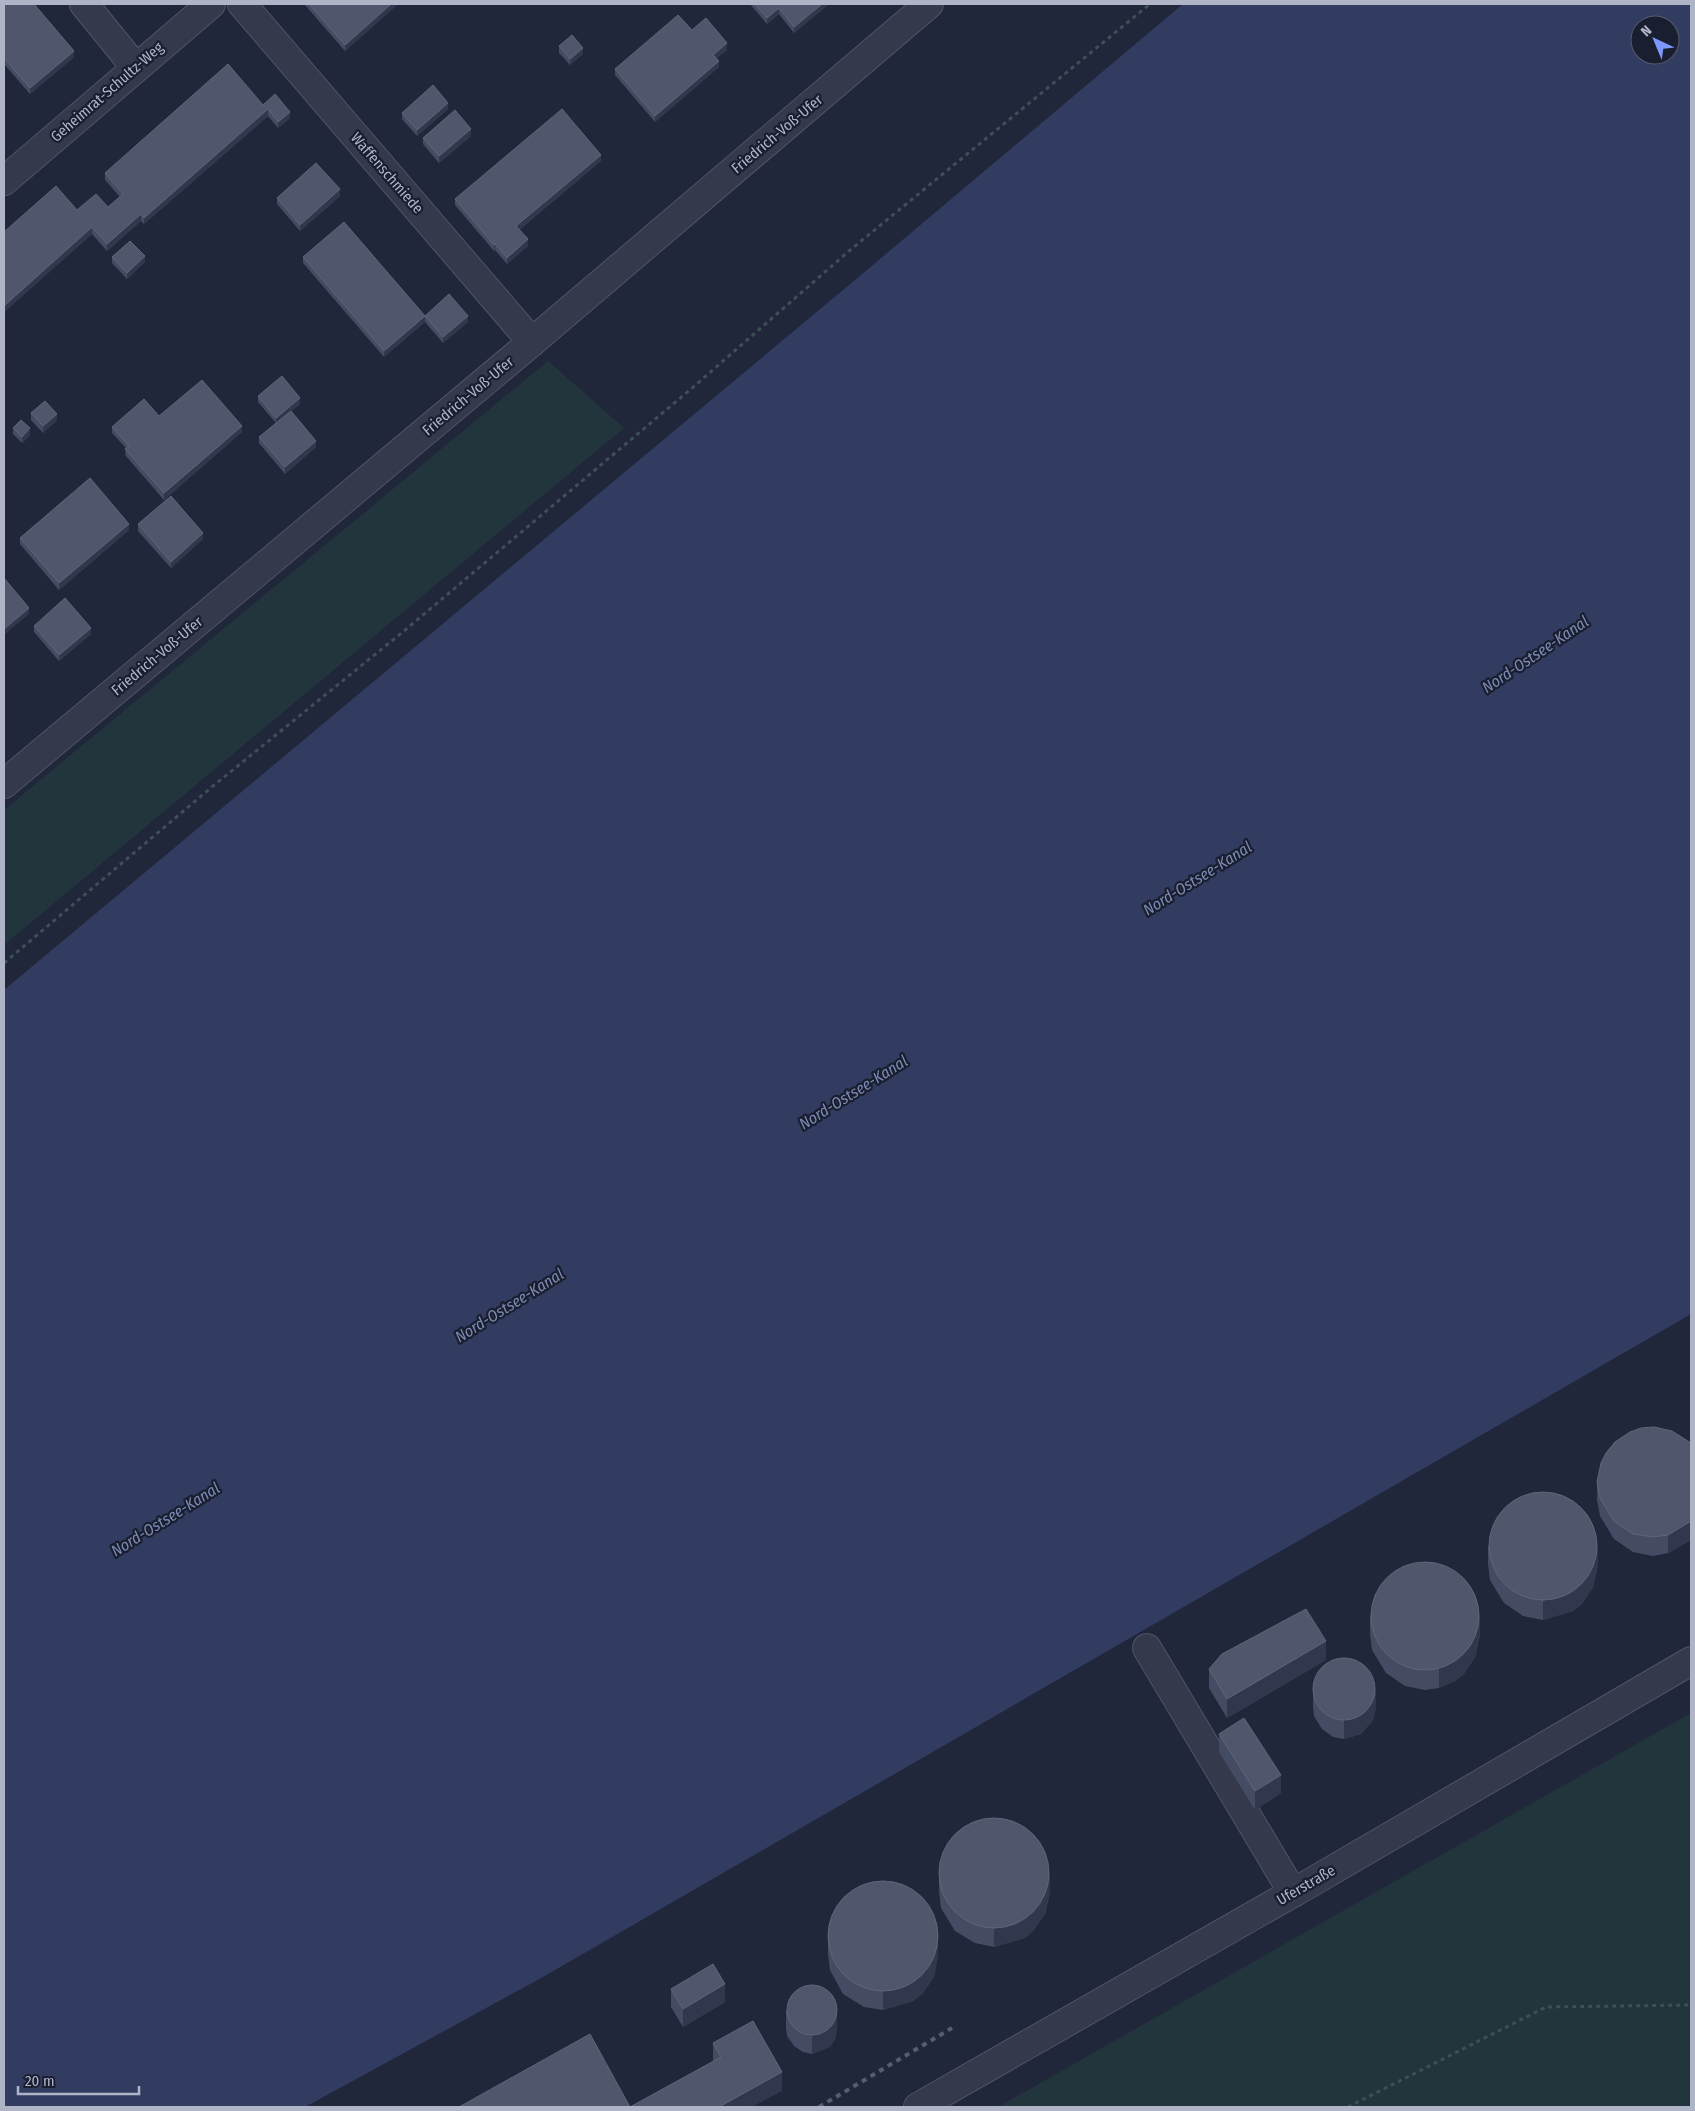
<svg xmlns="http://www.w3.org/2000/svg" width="1695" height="2111" font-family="'Fira Sans Condensed',sans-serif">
  <rect width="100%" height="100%" fill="#20273b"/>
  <!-- green -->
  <g fill="#22343c">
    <path d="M548 361 624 428 4 945V810Z"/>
    <path d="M1691 1713V2107H998Z"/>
  </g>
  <!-- water -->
  <path fill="#323c61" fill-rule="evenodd" d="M1183 4H1691V1314L543 1977 305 2107H4V990L855 280ZM1640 25H1670V55H1640Z"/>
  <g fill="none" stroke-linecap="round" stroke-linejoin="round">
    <!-- minor casing -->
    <g stroke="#4f5466" stroke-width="30">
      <g id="minor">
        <path d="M84 4 136 68"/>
        <path d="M242 4 532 342"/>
        <path d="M4 181 211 4"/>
        <path d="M4 784 532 342 929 4"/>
        <path d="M1147 1648 1293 1893"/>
        <path d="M918 2107 1305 1886 1691 1661"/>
      </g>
    </g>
    <!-- path -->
    <g stroke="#3d5056" stroke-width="3" stroke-dasharray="4 4" stroke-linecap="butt">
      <path d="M4 963 213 786 404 631 691 389 849 251 1150 4"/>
      <path d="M1348 2107 1546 2007 1691 2005"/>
    </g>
    <!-- minor -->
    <use href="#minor" stroke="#34394b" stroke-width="28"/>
    <!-- rail -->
    <path stroke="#565c73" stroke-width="4" stroke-dasharray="5 5" stroke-linecap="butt" d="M819 2107 952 2028"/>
  </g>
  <!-- wall -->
  <g fill="#444c63">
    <path d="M4 4 74 57 30 94 4 64Z"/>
    <path d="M305 4H398L345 51 305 5Z"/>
    <path d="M750 4H829L794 33 779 14 767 24Z"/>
    <path d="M692 30 727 50 716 58 719 67 655 122 615 75V69Z"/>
    <path d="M559 46 583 54 570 65 559 53Z"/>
    <path d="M263 105 290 118 278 128 268 116 144 224 141 221 107 251 92 234 4 312V232L77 210 108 207 120 197 105 180V173Z"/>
    <path d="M448 109 417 136 402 119V113Z"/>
    <path d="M471 136 439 163 423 144V138Z"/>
    <path d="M601 161 519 230 528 246 507 264 495 250 494 251 455 205V199Z"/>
    <path d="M340 196 300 231 277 204V198Z"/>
    <path d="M112 257 145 262 127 279 112 263Z"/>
    <path d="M303 257 425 316 468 322 443 343 425 322 384 357 303 263Z"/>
    <path d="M258 396 300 404 291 411 316 447 285 474 259 443V437L276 423 258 402Z"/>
    <path d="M31 413 57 420 43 433 31 420Z"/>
    <path d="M159 416 242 432 164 500 125 455 126 448 112 433V427Z"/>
    <path d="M13 428 30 435 22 443 13 434Z"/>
    <path d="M138 524 203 539 171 568 138 531Z"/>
    <path d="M129 530 59 590 20 544V538Z"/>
    <path d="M34 626 91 634 59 661 34 632Z"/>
    <path d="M1691 1443V1540L1668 1553 1653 1556 1633 1552 1614 1539 1600 1516 1597 1500V1482Z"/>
    <path d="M1488 1546 1598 1565 1593 1587 1582 1604 1573 1611 1543 1620 1523 1616 1504 1603 1490 1580 1488 1564Z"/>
    <path d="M1370 1615 1480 1635 1475 1657 1464 1674 1455 1681 1439 1688 1425 1690 1405 1686 1386 1673 1372 1650 1370 1634Z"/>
    <path d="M1326 1660 1227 1718 1209 1688V1669Z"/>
    <path d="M1313 1689 1376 1708 1373 1720 1361 1734 1344 1739 1333 1737 1322 1729 1314 1716 1313 1707Z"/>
    <path d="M1219 1734 1281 1793 1255 1810 1219 1752Z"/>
    <path d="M939 1873 1050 1892 1045 1914 1033 1931 1025 1938 994 1947 975 1943 955 1931 941 1908 939 1891Z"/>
    <path d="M828 1935 938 1955 934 1977 922 1994 913 2001 883 2010 864 2007 843 1994 830 1970 828 1954Z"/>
    <path d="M671 1989 725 2002 683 2027 671 2007Z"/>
    <path d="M786 2010 837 2029 835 2039 830 2047 812 2054 803 2052 794 2046 787 2036 786 2028Z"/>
    <path d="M713 2043 782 2091 713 2061Z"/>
  </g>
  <!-- shaded-wall -->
  <g fill="#31384e">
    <path d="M391 4H398L345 51V45Z"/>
    <path d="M822 4H829L794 33V27Z"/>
    <path d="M779 8V14L767 24V18Z"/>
    <path d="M727 43V50L713 61V55Z"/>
    <path d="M583 48V54L570 65V59Z"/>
    <path d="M74 51V57L30 94V88Z"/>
    <path d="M719 61V67L655 122V116Z"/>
    <path d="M448 103V109L417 136V130Z"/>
    <path d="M268 109V116L144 224V218Z"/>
    <path d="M290 112V118L278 128V122Z"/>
    <path d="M471 129V136L439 163V156Z"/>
    <path d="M601 155V161L516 232V226Z"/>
    <path d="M340 189V196L300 231V225Z"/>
    <path d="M141 214V221L107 251V244Z"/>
    <path d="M92 227V234L4 312V306Z"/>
    <path d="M528 239V246L507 264V258Z"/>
    <path d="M495 244V250L494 251V245Z"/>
    <path d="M145 256V262L127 279V273Z"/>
    <path d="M425 316V322L384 357V351Z"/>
    <path d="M468 316V322L443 343V337Z"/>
    <path d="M300 398V404L276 424V418Z"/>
    <path d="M57 414V420L43 433V426Z"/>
    <path d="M242 426V432L164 500V493Z"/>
    <path d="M30 428V435L22 443V437Z"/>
    <path d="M316 441V447L285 474V467Z"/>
    <path d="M129 524V530L59 590V583Z"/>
    <path d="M203 533V539L171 568V562Z"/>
    <path d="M29 608V614L4 635V629Z"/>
    <path d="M91 628V634L59 661V655Z"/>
    <path d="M1691 1521V1540L1668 1553V1535Z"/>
    <path d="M1598 1547V1565L1593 1587 1582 1604 1573 1611 1543 1620V1602Z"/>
    <path d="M1480 1617V1635L1475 1657 1464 1674 1455 1681 1439 1688V1669Z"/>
    <path d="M1326 1641V1660L1227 1718V1699Z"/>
    <path d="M1376 1690V1708L1373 1720 1361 1734 1344 1739V1721Z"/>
    <path d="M1281 1775V1793L1255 1810V1791Z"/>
    <path d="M1050 1874V1892L1045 1914 1033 1931 1025 1938 994 1947V1929Z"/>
    <path d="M938 1937V1955L934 1977 922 1994 913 2001 883 2010V1992Z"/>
    <path d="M725 1984V2002L683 2027V2009Z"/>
    <path d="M837 2011V2029L835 2039 830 2047 812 2054V2036Z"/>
    <path d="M782 2072V2091L752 2107H719Z"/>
  </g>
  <!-- building -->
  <g fill="#50576d" stroke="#5e667b">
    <path d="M4 4H34L74 51 30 88 4 58Z"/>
    <path d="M309 4H391L345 45Z"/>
    <path d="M755 4H822L794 27 779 8 767 18Z"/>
    <path d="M678 15 692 30 706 18 727 43 713 55 719 61 655 116 615 69Z"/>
    <path d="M572 35 583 48 570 59 559 46Z"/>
    <path d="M228 64 263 105 275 94 290 112 278 122 268 109 144 218 141 214 107 244 92 227 4 306V232L56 186 77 210 96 194 108 207 123 194 105 173Z"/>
    <path d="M433 85 448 103 417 130 402 113Z"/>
    <path d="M562 109 601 155 516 226 528 239 507 258 495 244 494 245 455 199Z"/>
    <path d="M455 110 471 129 439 156 423 138Z"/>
    <path d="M316 163 340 189 300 225 277 198Z"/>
    <path d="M344 222 425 316 384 351 303 257Z"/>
    <path d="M130 241 145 256 127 273 112 257Z"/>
    <path d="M449 294 468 316 443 337 425 316Z"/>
    <path d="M282 376 300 398 276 418 258 396Z"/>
    <path d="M202 380 242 426 164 493 125 449 129 446 112 427 144 399 159 416Z"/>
    <path d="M45 401 57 414 43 426 31 413Z"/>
    <path d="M291 411 316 441 285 467 259 437Z"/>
    <path d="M21 420 30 428 22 437 13 428Z"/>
    <path d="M90 478 129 524 59 583 20 538Z"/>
    <path d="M171 496 203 533 171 562 138 524Z"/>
    <path d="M4 578 29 608 4 629Z"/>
    <path d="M65 598 91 628 59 655 34 626Z"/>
    <path d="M1654 1427 1672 1431 1691 1443V1521L1668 1535 1653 1537 1633 1534 1614 1521 1600 1498 1597 1482 1601 1463 1606 1453 1615 1442 1630 1432 1641 1428Z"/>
    <circle cx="1543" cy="1546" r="54"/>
    <circle cx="1425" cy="1616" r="54"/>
    <path d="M1306 1609 1326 1641 1227 1699 1209 1669 1222 1654Z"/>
    <circle cx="1344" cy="1689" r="31"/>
    <path d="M1244 1718 1281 1775 1255 1791 1219 1734Z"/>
    <circle cx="994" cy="1873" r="55"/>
    <circle cx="883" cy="1936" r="55"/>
    <path d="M713 1964 725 1984 683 2009 671 1989Z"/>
    <circle cx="812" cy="2010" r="25"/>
    <path d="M753 2021 782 2072 719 2107H630L721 2057 713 2043Z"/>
    <path d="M590 2034 630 2107H459Z"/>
  </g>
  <g text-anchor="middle" stroke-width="4.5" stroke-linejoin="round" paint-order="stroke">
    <!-- street labels -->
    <g font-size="15" fill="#afb4c7" stroke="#1a1f30">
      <text transform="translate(107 92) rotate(-41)" y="5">Geheimrat-Schultz-Weg</text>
      <text transform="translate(777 134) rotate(-40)" y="5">Friedrich-Voß-Ufer</text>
      <text transform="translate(387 173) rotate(49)" y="5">Waffenschmiede</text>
      <text transform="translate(468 396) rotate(-40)" y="5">Friedrich-Voß-Ufer</text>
      <text transform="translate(157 656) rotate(-40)" y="5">Friedrich-Voß-Ufer</text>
      <text transform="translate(1306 1885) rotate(-30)" y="5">Uferstraße</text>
    </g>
    <!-- water labels -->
    <g font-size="16" font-style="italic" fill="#7d8bb5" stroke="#1a1f30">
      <text transform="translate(1535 654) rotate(-34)" y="6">Nord-Ostsee-Kanal</text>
      <text transform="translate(1197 878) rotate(-32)" y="6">Nord-Ostsee-Kanal</text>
      <text transform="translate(853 1092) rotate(-32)" y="6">Nord-Ostsee-Kanal</text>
      <text transform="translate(509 1305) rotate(-32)" y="6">Nord-Ostsee-Kanal</text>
      <text transform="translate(165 1519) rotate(-32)" y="6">Nord-Ostsee-Kanal</text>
    </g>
  </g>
  <!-- border -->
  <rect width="1695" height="2111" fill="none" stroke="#afb4c7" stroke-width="10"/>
  <!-- north arrow -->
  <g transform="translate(1655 40) rotate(316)"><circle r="24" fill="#1a1f30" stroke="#565b6c"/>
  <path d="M0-4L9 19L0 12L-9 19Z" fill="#7e97fd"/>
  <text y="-8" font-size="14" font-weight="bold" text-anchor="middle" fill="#afb4c7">N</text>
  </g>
  <!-- scale -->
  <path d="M18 2086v8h121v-8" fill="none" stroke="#afb4c7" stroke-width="2.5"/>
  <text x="25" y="2086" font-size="15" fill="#afb4c7" stroke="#1a1f30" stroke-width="4" paint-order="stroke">20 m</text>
</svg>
